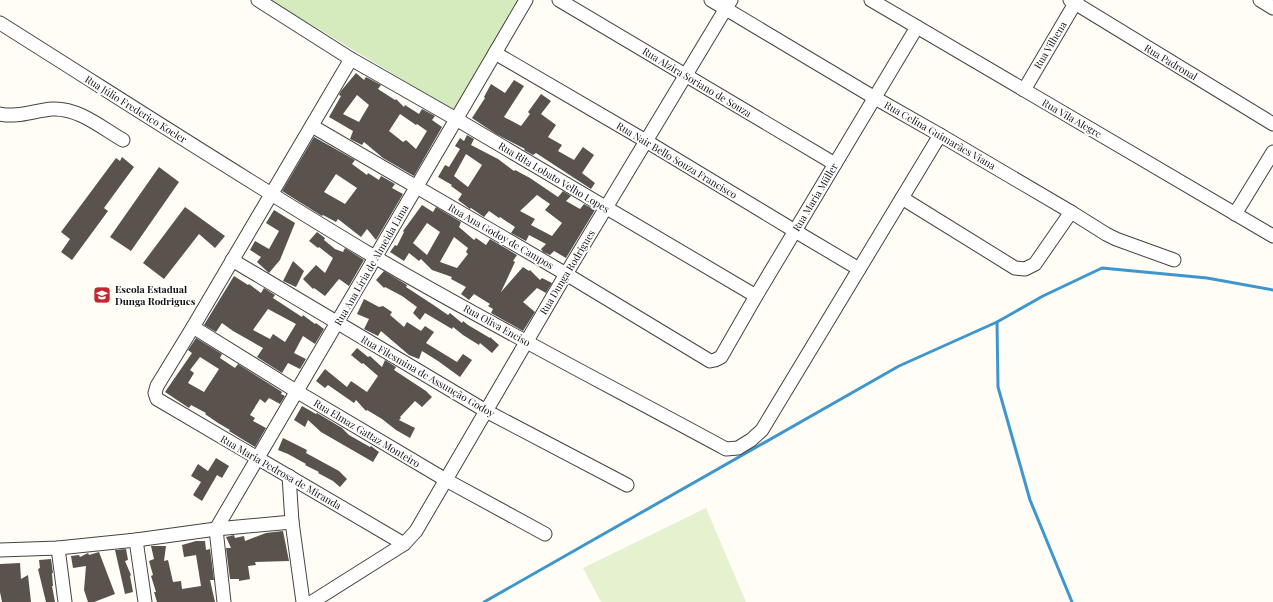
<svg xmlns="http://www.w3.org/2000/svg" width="1273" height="602" font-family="'Playfair Display',serif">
  <rect width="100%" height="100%" fill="#fffdf5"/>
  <!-- green -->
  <path fill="#d5ebbd" d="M270 0H520L455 111Z"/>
  <!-- pitch -->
  <path fill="#e6f2cf" d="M706 508 746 602H601L583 568Z"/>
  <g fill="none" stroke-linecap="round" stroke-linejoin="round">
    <!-- stream -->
    <g stroke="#3f96cf" stroke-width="3">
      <path d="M997 322 998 387 1030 500 1072 602"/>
      <path d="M484 602 899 366 997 322 1043 296 1102 268 1207 278 1273 290"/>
    </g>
  </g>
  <!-- building -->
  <g fill="#5a524d" fill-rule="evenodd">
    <path d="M356 73 364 80 366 77 381 85 378 89 395 100 396 99 404 107 405 105 419 114 422 109 435 116 432 120 442 127 414 176 383 158 364 142 362 145 350 139 353 131 329 117 341 96 339 95 341 91ZM357 95 369 105 359 122 343 114ZM400 114 416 125 417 124 427 131 416 149 406 140 403 142 389 131Z"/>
    <path d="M514 80 524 86 504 117 521 126 530 114 528 112 541 94 551 101 541 114 556 125 548 137 562 145 558 151 574 160 583 147 594 155 582 173 595 183 591 189 536 153 533 155 524 150 525 149 496 134 472 118 485 98 484 97 491 84 505 93Z"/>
    <path d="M467 135 474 139 471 145 498 159 514 171 515 170 530 178 558 197 563 191 571 196 566 201 580 209 584 204 595 210 566 258 554 251 550 255 543 252 541 249 546 244 529 235 526 241 511 233 515 227 500 217 499 218 489 211 484 217 471 208 470 209 458 200 462 194 451 186 452 185 438 177 445 165 449 167 460 149 455 146 460 138 464 141ZM466 154 482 165 468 187 454 176ZM537 195 550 204 545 210 562 223 552 236 531 225 535 219 520 211Z"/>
    <path d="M314 137 355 160 352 164 367 175 368 173 379 180 381 176 395 184 392 188 403 194 376 240 367 229 361 237 338 219 336 222 323 215 322 216 282 191ZM336 174 357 188 345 204 324 192Z"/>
    <path d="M122 157 134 167 104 208 108 211 72 260 61 252 70 239 61 232 116 158 120 161Z"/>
    <path d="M159 167 179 182 131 251 110 237Z"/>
    <path d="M422 205 433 212 436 207 461 222 459 227 474 240 476 238 486 245 490 239 517 255 513 261 515 262 501 292 523 267 529 271 530 270 540 280 542 278 552 283 546 293 537 288 523 302 535 312 523 331 491 313 493 309 488 306 490 304 474 294 469 300 461 294 466 287 451 279 452 277 432 270 421 259 419 261 409 253 404 261 390 252 395 245 397 246 404 232 403 231ZM427 223 440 232 427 255 413 243ZM454 237 468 248 466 252 468 254 457 268 440 262Z"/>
    <path d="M185 207 225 236 215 248 199 234 164 279 143 263Z"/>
    <path d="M274 210 295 223 280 260 269 273 257 262 261 257 250 250 255 241 269 249 279 231 266 223Z"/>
    <path d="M317 232 325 238 324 240 335 249 343 252 345 248 364 260 349 286 339 279 325 296 314 288 313 289 303 279 316 265 325 273 333 258 319 247 318 248 309 241Z"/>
    <path d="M293 261 304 271 296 287 283 281Z"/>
    <path d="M384 271 407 285 406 287 435 306 448 315 450 313 462 323 463 321 468 325 490 338V337L499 345 492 353 480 343 479 345 463 335 453 327 452 329 425 313 420 320 413 313 417 307 402 296 385 287 384 288 376 280Z"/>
    <path d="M234 276 248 285 249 284 261 293 264 288 275 295 273 298 302 317 303 315 315 324 316 323 324 329 315 344 303 336 294 353 306 359 300 369 288 363 282 373 257 357 263 348 233 331 222 323 216 332 204 325ZM268 309 296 324 285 342 273 334 270 339 253 330Z"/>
    <path d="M364 299 379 307 383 306 392 312 390 315 404 327 407 322 421 331 425 326 434 332 426 343 457 362 463 354 472 360 460 377 438 361 422 351 419 359 409 355 381 331 378 336 364 329 369 319 357 314Z"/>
    <path d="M196 338 222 354 220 358 235 368 238 364 282 392 281 394 285 396 280 404 269 398 265 403 260 399 250 415 255 418 253 421 266 428 255 447 229 431 230 430 218 423 205 414 206 413 191 405 189 408 165 392 192 353 188 350ZM200 357 219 369 204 392 188 383 194 373 190 370Z"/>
    <path d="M357 348 368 357 370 356 382 367 385 360 396 367 394 370 426 391 432 397 422 407 415 401 400 417 401 418 399 420 415 428 410 438 396 430 382 419 367 410 366 411 356 400 354 403 328 385 325 388 316 381 325 369 347 387 351 381 367 392 378 376 363 363 362 364 351 355Z"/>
    <path d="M302 406 316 414 317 413 342 428 349 435 370 447 371 446 379 452 373 462 321 432 308 420 305 427 294 420Z"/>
    <path d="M283 438 307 450 306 453 339 471 347 479 340 487 333 481 318 473 319 472 305 465 306 464 288 454 278 450Z"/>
    <path d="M216 458 229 466 222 478 217 475 202 501 193 495 201 482 191 476 198 464 208 471Z"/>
    <path d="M283 531 289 561 255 562 256 565 248 566 250 579 239 581V579H230L226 548H231L226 537 234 535 235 538 244 536 245 541 266 533Z"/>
    <path d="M196 541H205L206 550 210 549 214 580H210L215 602H157L154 592H156L151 576 153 575 149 561 154 559 151 546H166L164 561 168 560 173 582 181 581 182 589 201 586 196 555 184 557 182 545Z"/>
    <path d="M126 549 128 560 125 561 131 575 130 576 133 592 125 594 115 550Z"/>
    <path d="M99 552 115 594 94 602H88L84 590 86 566 73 568 71 556 79 555 80 557 88 553 89 555Z"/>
    <path d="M51 559 53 573H52L53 586H52L55 602H46L38 569 40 568 39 560Z"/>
    <path d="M20 563 21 579 28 575 31 602H2L0 592V564Z"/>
  </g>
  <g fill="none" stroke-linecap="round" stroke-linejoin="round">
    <!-- minor casing -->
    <g stroke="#444" stroke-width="15">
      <g id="minor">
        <path d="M258 0 351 59 456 119 756 296"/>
        <path d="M559 0 835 164"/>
        <path d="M711 0 875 98 940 135 1071 212 1106 234 1116 239 1174 260"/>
        <path d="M871 0 1273 236"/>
        <path d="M1070 0 1273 124"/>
        <path d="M1260 0 1273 8"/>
        <path d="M0 23C124 101 247 181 373 256 489 324 608 385 726 449L738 448 751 440 762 430 940 135"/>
        <path d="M495 53 646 141 795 231 859 269"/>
        <path d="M351 59 193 327 157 386 155 393 157 399 404 544"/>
        <path d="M1024 90 1077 0"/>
        <path d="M0 114C18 118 35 110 53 109 79 108 102 128 123 140"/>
        <path d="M312 126 566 274 710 361 715 360 721 357 756 296 917 27"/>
        <path d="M902 198 1015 268 1025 269 1035 264 1071 212"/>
        <path d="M1235 214 1273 152"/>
        <path d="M232 260 486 411 627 485"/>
        <path d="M193 327 296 391 446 480 545 534"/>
        <path d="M289 476 292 522 303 602"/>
        <path d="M216 529 526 0"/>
        <path d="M216 529 224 602"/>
        <path d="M136 540 145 602"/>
        <path d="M58 548 65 602"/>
        <path d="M0 550 58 548 136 540 216 529 292 522"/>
        <path d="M312 602 404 544 416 531 566 274 731 0"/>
      </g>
    </g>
    <!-- minor -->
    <use href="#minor" stroke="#fff" stroke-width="13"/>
  </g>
  <!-- icons -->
  <defs>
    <g id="school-square" transform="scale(0.9)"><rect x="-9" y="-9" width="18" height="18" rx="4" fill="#c4262e" stroke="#fff"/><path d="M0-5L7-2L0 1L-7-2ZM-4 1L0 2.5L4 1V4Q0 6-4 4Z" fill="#fff"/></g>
  </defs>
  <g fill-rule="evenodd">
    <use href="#school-square" x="102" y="295"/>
  </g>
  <g text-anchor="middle" stroke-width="4" stroke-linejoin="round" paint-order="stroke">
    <!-- street labels -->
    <g font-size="10" fill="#111" stroke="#fff">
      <text transform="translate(1050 45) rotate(-59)" y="4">Rua Vilhena</text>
      <text transform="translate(1171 62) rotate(31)" y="4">Rua Padronal</text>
      <text transform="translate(697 82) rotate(31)" y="4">Rua Alzira Soriano de Souza</text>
      <text transform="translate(136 109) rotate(32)" y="4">Rua Júlio Frederico Koeler</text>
      <text transform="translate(1072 118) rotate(30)" y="4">Rua Vila Alegre</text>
      <text transform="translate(940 135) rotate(30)" y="4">Rua Celina Guimarães Viana</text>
      <text transform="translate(677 160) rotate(31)" y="4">Rua Nair Bello Souza Francisco</text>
      <text transform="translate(554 177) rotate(31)" y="4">Rua Rita Lobato Velho Lopes</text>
      <text transform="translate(815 197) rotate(-59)" y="4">Rua Maria Müller</text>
      <text transform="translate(501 236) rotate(30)" y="4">Rua Ana Godoy de Campos</text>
      <text transform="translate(371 265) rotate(-60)" y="4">Rua Ana Líria de Almeida Lima</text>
      <text transform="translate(567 272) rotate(-59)" y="4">Rua Dunga Rodrigues</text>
      <text transform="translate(497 325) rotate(29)" y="4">Rua Oliva Enciso</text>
      <text transform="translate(428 376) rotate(30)" y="4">Rua Filesmina de Assunção Godoy</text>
      <text transform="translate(367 433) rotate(31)" y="4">Rua Elmaz Gattaz Monteiro</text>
      <text transform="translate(281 472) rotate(30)" y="4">Rua Maria Pedrosa de Miranda</text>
    </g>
    <!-- poi labels -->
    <g font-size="10" font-weight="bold" fill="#111" stroke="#fff" text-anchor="start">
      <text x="115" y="293">Escola Estadual<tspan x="115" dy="12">Dunga Rodrigues</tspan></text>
    </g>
  </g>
</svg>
